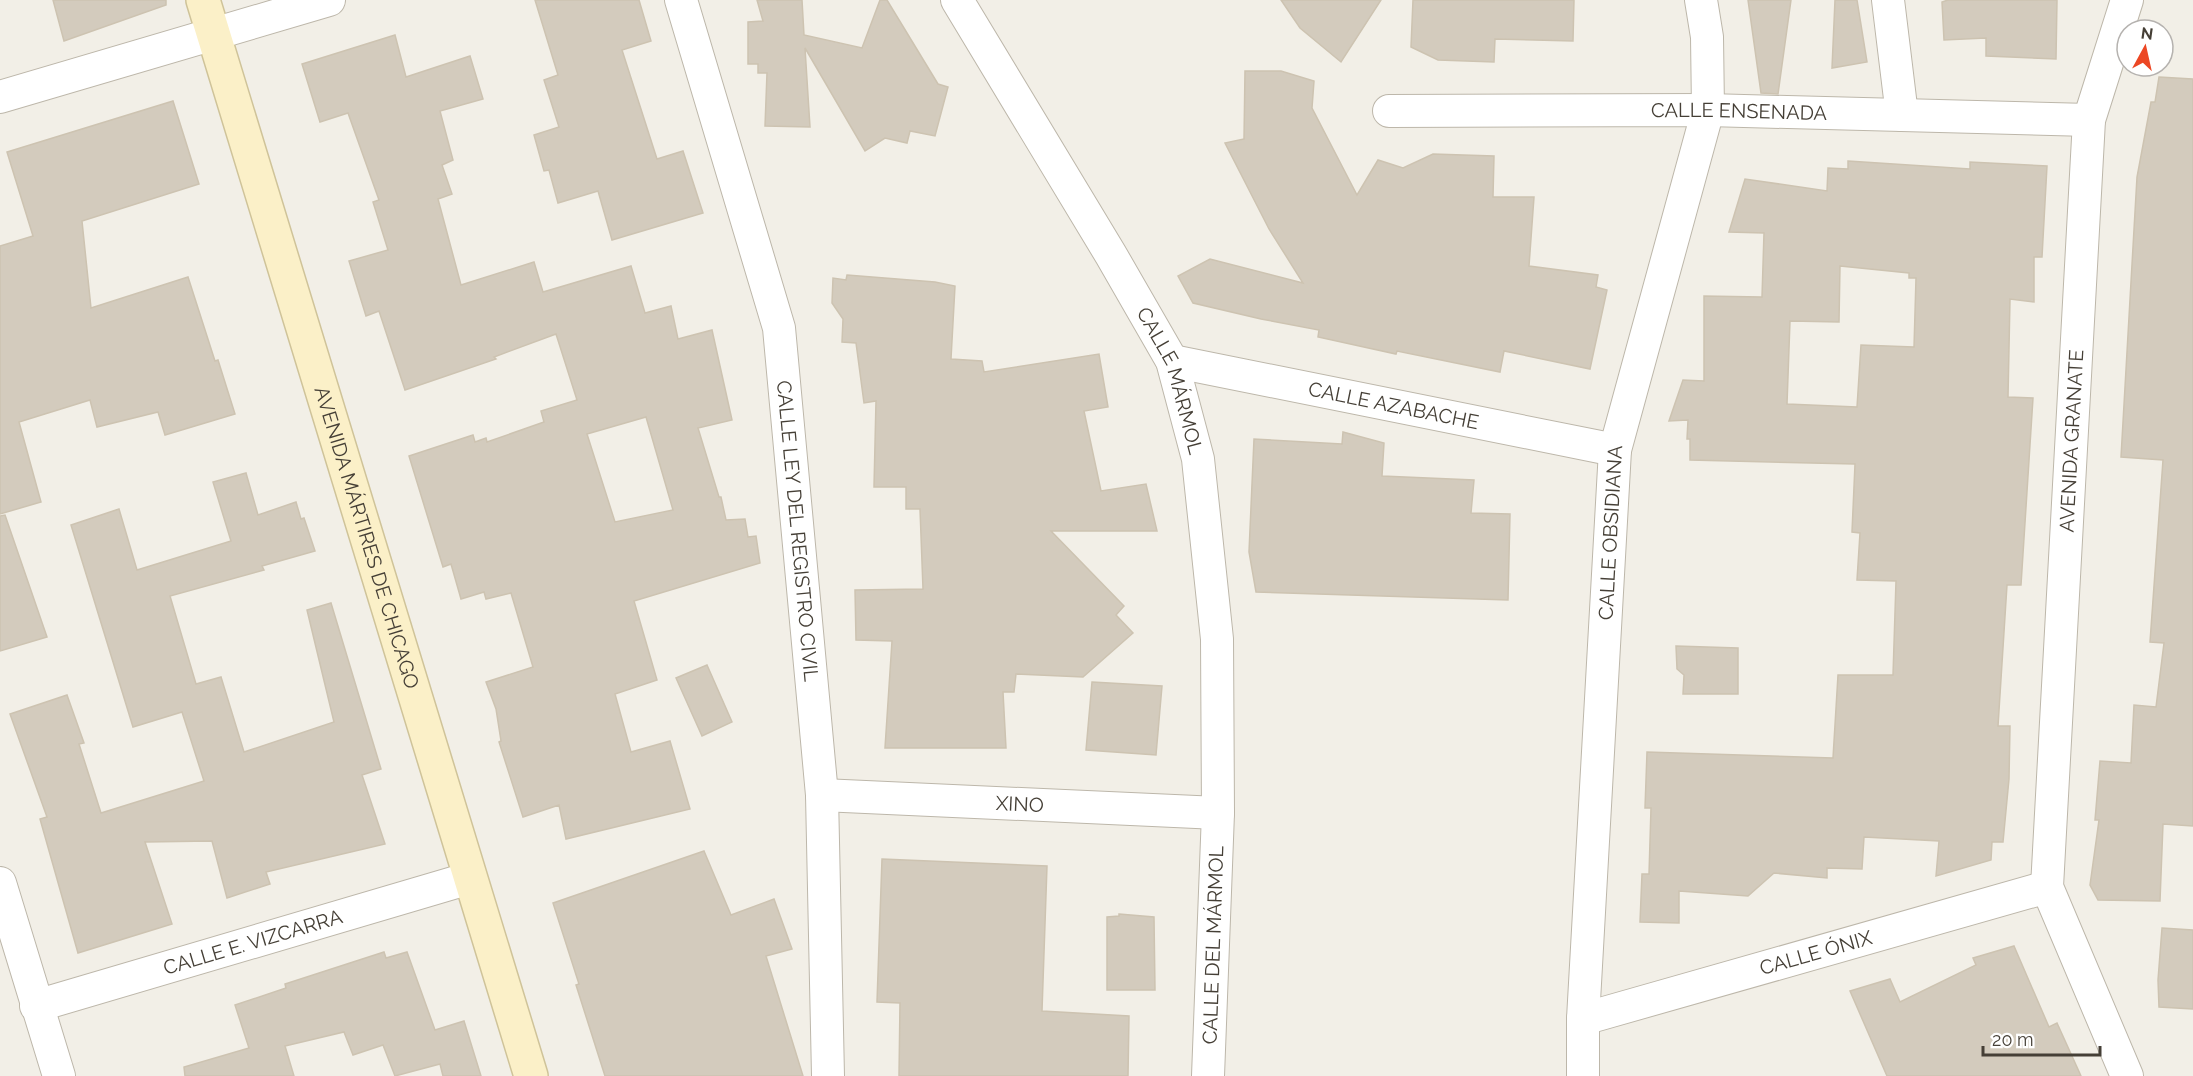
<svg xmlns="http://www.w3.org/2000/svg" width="2193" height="1076" font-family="Raleway,sans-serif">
  <rect width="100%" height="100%" fill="#f2efe7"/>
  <!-- building -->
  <g fill="#d3cbbd" stroke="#cdc3b1" stroke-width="1.5" fill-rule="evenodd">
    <path d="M53 0H166V5L64 41Z"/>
    <path d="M535 0H639L651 41 622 50 657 159 683 151 703 213 612 240 598 191 558 203 549 170 544 171 534 135 559 127 544 80 558 75Z"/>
    <path d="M757 0H802L804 35 862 48 880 0H887L938 84 948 87 935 136 910 131 907 143 885 138 865 151 805 48 810 127 765 126 767 73H758V64H748V22L763 21Z"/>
    <path d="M1281 0H1381L1341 62 1300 28Z"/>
    <path d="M1413 0H1574L1573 41 1495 39 1494 62 1438 60 1411 47Z"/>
    <path d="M1748 0H1791L1778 94 1761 93Z"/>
    <path d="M1835 0H1857L1867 62 1832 68Z"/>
    <path d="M1948 0H2057L2056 59 1986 56V38L1944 40 1942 2Z"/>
    <path d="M395 35 406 77 470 56 483 99 440 111 453 160 442 165 452 194 438 199 461 285 534 262 543 292 631 266 645 313 671 306 678 339 712 330 732 420 698 428 719 497H721L726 520 745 519 748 537 756 536 760 563 634 601 657 680 615 694 631 752 670 741 690 809 566 839 559 805 523 817 499 742 501 741 496 709 486 682 533 667 511 593 486 599 484 592 461 599 451 564 443 567 409 456 473 435 475 442 486 438 487 442 544 422 541 411 577 400 556 334 494 357 496 359 405 390 379 311 366 316 349 261 388 250 373 202 379 200 348 113 320 122 302 64ZM646 417 673 510 615 522 587 434Z"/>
    <path d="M1245 71H1281L1314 81 1312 108 1357 195 1378 160 1403 168 1433 154 1494 156 1493 197H1534L1529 266 1598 275 1596 287 1607 290 1590 369 1504 351 1500 372 1397 351 1396 354 1318 337 1319 330 1261 319 1193 303 1178 276 1210 259 1303 283 1269 229 1225 143 1244 139Z"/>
    <path d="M2159 77 2193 79V826L2163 824 2160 901 2098 900 2090 885 2099 820H2095L2100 761 2131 763 2134 705 2156 707 2164 643 2150 642 2163 460 2121 457 2137 177 2151 102H2155Z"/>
    <path d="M173 101 199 184 82 221 91 308 188 277 215 361 218 360 235 414 165 435 158 412 97 427 90 400 19 422 41 502 0 514V246L33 236 7 152Z"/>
    <path d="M1848 161 1970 169V162L2047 166 2042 257H2034V302L2010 299 2008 397 2033 398 2021 585H2007L1998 726H2010L2009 779 2003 842H1992L1991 860 1936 876 1939 841 1864 837 1862 869 1827 868V878L1774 873 1748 896 1679 891V923L1640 922 1642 874H1649L1651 808H1645L1647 752 1833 758 1838 675H1893L1896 581 1857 580 1860 533 1852 532 1855 464 1690 460V439H1687L1688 420 1669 421 1683 380 1704 381V296L1762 297 1764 233 1729 232 1745 179 1827 191 1828 168 1848 169ZM1840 266 1909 273V278H1916L1914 347 1861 345 1857 407 1787 404 1790 321 1839 322Z"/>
    <path d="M847 275 935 282 955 286 951 359 982 361 984 372 1099 354 1108 407 1084 411 1101 491 1146 484 1157 531H1051L1124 606 1116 615 1133 633 1083 677 1016 674 1014 692H1003L1006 748H885L892 641 856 640 855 590 923 589 920 509H906V487H874L876 401 864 403 856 343 842 342 843 319 832 303 833 278 846 280Z"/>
    <path d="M1343 432 1384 443 1382 476 1474 480 1471 513 1510 514 1508 600 1256 592 1249 552 1254 439 1342 444Z"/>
    <path d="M246 473 258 515 296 502 301 519 304 518 315 551 262 566 264 570 170 596 196 684 221 677 244 752 334 722 307 610 331 603 381 769 362 775 385 844 266 872 270 884 227 898 212 841 145 842 172 924 78 953 40 819 47 817 10 714 67 695 84 743 79 744 101 813 204 781 182 712 133 727 71 525 119 509 137 570 231 541 213 482Z"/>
    <path d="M5 515 47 637 0 651V516Z"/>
    <path d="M1676 646 1738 648V694H1683L1684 675 1677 669Z"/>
    <path d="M707 665 732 722 702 736 676 678Z"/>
    <path d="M1092 682 1162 686 1156 755 1086 750Z"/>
    <path d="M704 851 731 915 774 899 792 949 766 956 803 1076H605L576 985 579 984 553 903Z"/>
    <path d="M882 859 1047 866 1042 1011 1129 1016 1128 1076H899L900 1003 877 1002Z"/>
    <path d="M1119 914 1154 917 1155 990H1107V917L1119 916Z"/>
    <path d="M2162 928 2193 930V1009L2159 1007 2158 980Z"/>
    <path d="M2014 946 2049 1027 2057 1023 2081 1076H1887L1850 991 1890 979 1900 1002 1976 965 1973 958Z"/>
    <path d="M384 952 386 958 407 952 435 1030 464 1021 481 1076H443L440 1064 395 1076 383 1045 353 1055 344 1032 285 1046 294 1076H185L184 1067 249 1048 235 1005 286 988 285 984Z"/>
  </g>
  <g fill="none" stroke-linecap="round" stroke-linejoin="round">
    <!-- minor casing -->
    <g stroke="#bdb7aa" stroke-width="34">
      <g id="minor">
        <path id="s1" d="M681 0 779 328 822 795 828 1076"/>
        <path id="s2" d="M957 0 1111 255 1172 361 1198 459 1217 639 1218 813 1208 1076"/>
        <path d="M1888 0 1902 115"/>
        <path d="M0 97 329 0"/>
        <path id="s3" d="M1389 111 1708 110 2089 120"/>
        <path id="s4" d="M1172 361 1615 450"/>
        <path id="s5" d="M822 795 1218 813"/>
        <path d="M0 883 59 1076"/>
        <path id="s6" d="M36 1006 470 878"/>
        <path id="s7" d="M1583 1019 2047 887"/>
        <path id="s8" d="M1583 1076V1019L1615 450 1708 110 1707 37 1701 0"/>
        <path id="s9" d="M2127 1076 2047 887 2089 120 2127 0"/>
      </g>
    </g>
    <!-- secondary casing -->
    <g stroke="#cfc399" stroke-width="36">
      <g id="secondary">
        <path id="s10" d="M203 0 531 1076"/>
      </g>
    </g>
    <!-- minor -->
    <use href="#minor" stroke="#fff" stroke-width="32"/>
    <!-- secondary -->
    <use href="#secondary" stroke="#fbf0c8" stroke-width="33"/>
  </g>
  <g text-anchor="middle" stroke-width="5" stroke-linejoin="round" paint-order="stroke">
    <!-- street labels -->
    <g font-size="20" fill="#453f36" stroke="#fff">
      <text dy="7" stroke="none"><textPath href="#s3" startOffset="350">CALLE ENSENADA</textPath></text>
      <text dy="7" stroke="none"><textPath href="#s2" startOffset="438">CALLE MÁRMOL</textPath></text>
      <text dy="7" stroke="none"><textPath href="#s4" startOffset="226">CALLE AZABACHE</textPath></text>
      <text dy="7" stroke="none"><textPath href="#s9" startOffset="652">AVENIDA GRANATE</textPath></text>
      <text dy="7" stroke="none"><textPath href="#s1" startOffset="546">CALLE LEY DEL REGISTRO CIVIL</textPath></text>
      <text dy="7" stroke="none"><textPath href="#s8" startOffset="544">CALLE OBSIDIANA</textPath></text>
      <text dy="7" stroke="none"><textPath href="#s10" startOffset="562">AVENIDA MÁRTIRES DE CHICAGO</textPath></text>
      <text dy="7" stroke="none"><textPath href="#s5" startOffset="198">XINO</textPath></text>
      <text dy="7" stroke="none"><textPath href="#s6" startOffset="226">CALLE E. VIZCARRA</textPath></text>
      <text transform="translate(1213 945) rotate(-88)" y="7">CALLE DEL MÁRMOL</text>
      <text dy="7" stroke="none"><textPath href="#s7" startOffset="242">CALLE ÓNIX</textPath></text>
    </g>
  </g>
  <!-- north arrow -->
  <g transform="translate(2145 48) rotate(8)"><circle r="28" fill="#ffffff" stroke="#b5b2af" stroke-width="1.5"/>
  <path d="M0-4.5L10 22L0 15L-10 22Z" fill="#ec4724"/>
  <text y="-9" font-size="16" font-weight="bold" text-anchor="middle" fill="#453f36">N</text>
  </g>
  <!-- scale -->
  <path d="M1983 1046v9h117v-9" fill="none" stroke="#453f36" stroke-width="3"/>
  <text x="1992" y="1046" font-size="18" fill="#453f36" stroke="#ffffff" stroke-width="4.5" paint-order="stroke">20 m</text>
</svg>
